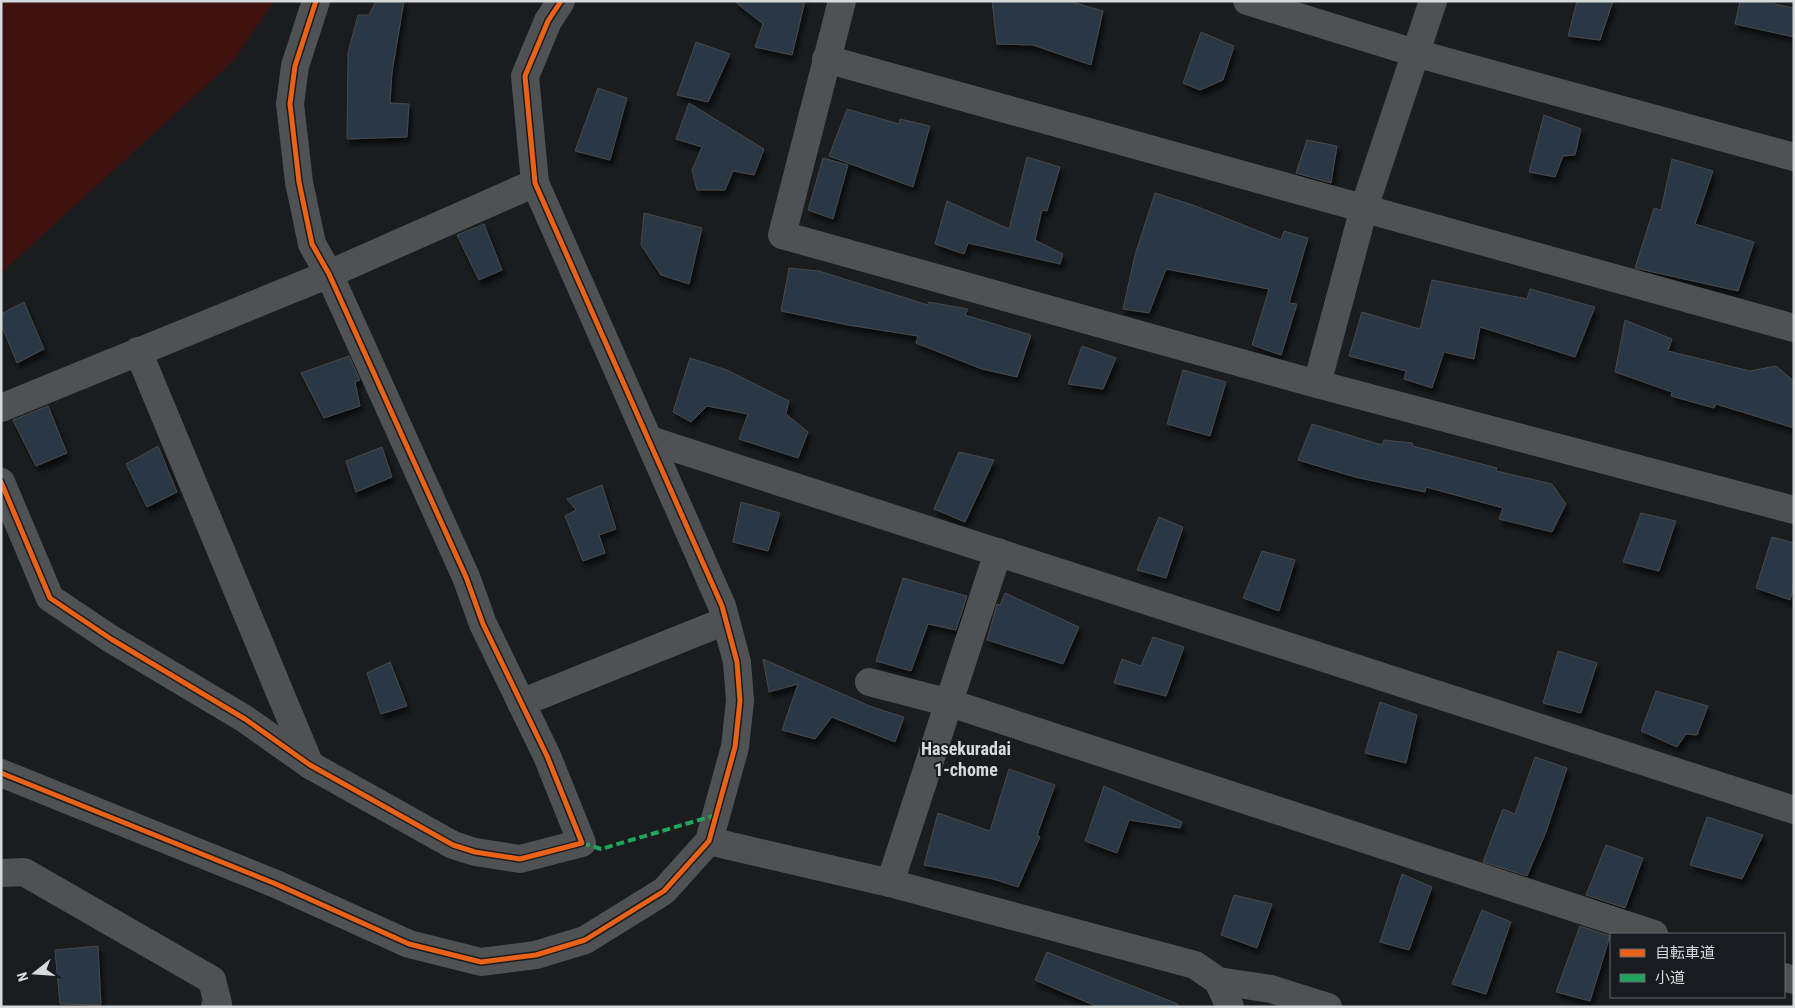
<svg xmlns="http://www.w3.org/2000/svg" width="1795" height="1008" font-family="'Roboto Condensed','Noto Sans JP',sans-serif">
  <defs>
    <filter id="shadow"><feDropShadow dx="3" dy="5.5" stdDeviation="2.5" flood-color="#0009"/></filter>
  </defs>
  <rect width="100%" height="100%" fill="#1a1c1e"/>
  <!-- green -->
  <path fill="#3f1210" d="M1 1H274L233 61 1 273Z"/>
  <!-- building -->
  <g fill="#2b3845" stroke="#47494b" filter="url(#shadow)">
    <path d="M376 1H404L392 72 390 103 409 104 407 137 347 139 348 53 358 15H369Z"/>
    <path d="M734 1H805L792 55 755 47 763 24Z"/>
    <path d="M992 1H1068L1103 11 1091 65 1033 45 997 44Z"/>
    <path d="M1577 1H1613L1600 40 1568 36Z"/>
    <path d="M1740 1H1775L1774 4 1794 8V37L1735 24Z"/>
    <path d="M1201 32 1234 46 1223 80 1200 90 1183 83Z"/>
    <path d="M696 42 730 54 708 102 677 95Z"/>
    <path d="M598 88 627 98 610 160 575 151Z"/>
    <path d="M689 103 764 149 754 175 733 171 725 190H697L692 170 702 147 676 139Z"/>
    <path d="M847 109 899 124 900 119 930 126 913 187 829 156Z"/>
    <path d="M1544 115 1581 129 1575 155 1563 156 1555 177 1529 172Z"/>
    <path d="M1307 140 1337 146 1331 183 1296 173Z"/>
    <path d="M1027 157 1060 167 1047 211 1042 210 1035 240 1063 254 1060 264 968 243 964 254 935 244 947 201 1009 229Z"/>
    <path d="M823 158 848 165 833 219 808 210Z"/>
    <path d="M1672 159 1713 171 1695 224 1754 242 1738 291 1635 268 1654 208 1661 210Z"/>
    <path d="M1155 193 1193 205 1281 240 1284 231 1308 238 1289 303 1297 304 1281 355 1252 345 1269 289 1166 269 1149 313 1123 309 1135 255Z"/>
    <path d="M644 213 702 228 689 284 661 275 641 245Z"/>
    <path d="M484 224 502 270 479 280 457 235Z"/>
    <path d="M789 268 819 271 928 305 929 302 968 309 965 315 1031 335 1017 377 982 369 916 343 918 336 848 325 781 311Z"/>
    <path d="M1432 280 1527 299 1530 289 1595 307 1575 357 1480 327 1474 359 1444 352 1432 388 1404 379 1406 371 1349 356 1362 312 1420 329Z"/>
    <path d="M24 302 44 349 17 363 1 324V314Z"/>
    <path d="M1625 320 1672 339 1668 351 1750 371 1776 366 1794 381V428L1716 404 1714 408 1671 396 1672 392 1615 372Z"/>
    <path d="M1082 346 1116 358 1103 389 1068 384Z"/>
    <path d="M349 356 360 380 355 382 360 406 324 418 301 373Z"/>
    <path d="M690 358 727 370 789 401 786 414 808 432 798 458 739 439 748 414 707 406 691 422 673 412Z"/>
    <path d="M1183 370 1226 382 1210 436 1167 424Z"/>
    <path d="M48 406 67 453 36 466 13 420Z"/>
    <path d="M1312 424 1382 445 1384 440 1412 443 1413 446 1497 468 1496 471 1552 484 1566 504 1552 532 1499 519 1503 508 1426 487 1425 492 1355 477 1298 460Z"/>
    <path d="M158 446 177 492 147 507 126 464Z"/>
    <path d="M382 447 392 477 356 492 346 461Z"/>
    <path d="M959 452 994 460 965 522 934 509Z"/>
    <path d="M602 485 616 529 599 535 605 553 583 561 565 516 576 510 567 499Z"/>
    <path d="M741 502 780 513 768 551 733 542Z"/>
    <path d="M1641 513 1676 521 1659 571 1623 562Z"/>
    <path d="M1159 517 1183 527 1166 578 1137 570Z"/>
    <path d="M1772 537 1794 543V587L1790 600 1756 588Z"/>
    <path d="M1262 551 1295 560 1279 611 1243 598Z"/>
    <path d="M903 578 967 596 956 630 928 624 911 671 876 661Z"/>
    <path d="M1005 593 1079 627 1063 664 987 640 997 604 1000 605Z"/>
    <path d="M1153 637 1184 647 1166 696 1114 683 1122 659 1141 666Z"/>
    <path d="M1558 651 1597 663 1581 713 1543 703Z"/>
    <path d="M763 659 872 707 904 717 895 742 832 717 815 739 782 730 798 684 769 692Z"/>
    <path d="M390 662 407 706 381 714 367 673Z"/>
    <path d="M1656 691 1708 706 1697 735 1686 734 1677 747 1641 731Z"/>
    <path d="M1380 702 1417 715 1406 763 1365 753Z"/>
    <path d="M1535 757 1567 768 1546 832 1527 876 1483 862 1503 809 1515 814Z"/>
    <path d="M1009 769 1055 785 1037 835 1040 837 1018 887 993 879 924 865 938 813 990 831Z"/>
    <path d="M1104 786 1182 822 1180 828 1129 820 1117 853 1085 841Z"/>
    <path d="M1707 817 1763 835 1742 879 1690 865Z"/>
    <path d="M1606 845 1643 858 1625 908 1586 895Z"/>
    <path d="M1402 874 1432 887 1409 950 1380 942Z"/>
    <path d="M1234 895 1272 904 1257 948 1221 935Z"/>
    <path d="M1482 910 1511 922 1486 994 1452 984Z"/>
    <path d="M1580 926 1610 936 1590 1001 1556 992Z"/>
    <path d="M98 946 101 1005 60 1004 55 950Z"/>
    <path d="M1047 952 1178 1004V1007H1098L1035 980Z"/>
  </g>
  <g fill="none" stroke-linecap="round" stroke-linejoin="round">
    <!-- minor -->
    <g stroke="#505153" stroke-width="28">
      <path d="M842 1 782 235 1317 384 1794 510"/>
      <path d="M826 59 1794 328"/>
      <path d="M138 351 310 765"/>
      <path d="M1317 384 1364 208 1433 1"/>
      <path d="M1 408 329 274 535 183"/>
      <path d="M650 440 1794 810"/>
      <path d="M1 482 50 598 111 639 245 719 310 765 453 845 475 852 520 859 582 843 547 756 483 624 466 577 329 274 312 244 299 182 290 104 295 66 316 1"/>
      <path d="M869 682 950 703 1654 934"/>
      <path d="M521 703 725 621"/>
      <path d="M709 841 890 883 1195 965 1218 981 1230 1007"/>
      <path d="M1 873 24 872 212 980 218 1004 215 1007"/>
      <path d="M890 883 998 552"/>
      <path d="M1784 977 1794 980"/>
      <path d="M1218 981 1271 989 1328 1007"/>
    </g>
    <!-- tertiary -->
    <g stroke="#505153" stroke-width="28">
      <path d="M1247 1 1415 53 1794 157"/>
      <path d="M1 773 276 884 409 944 481 962 536 955 585 940 664 891 709 841 735 747 740 701 737 662 722 606 535 183 525 76 548 21 561 1"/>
    </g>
    <!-- quiet -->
    <path stroke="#20a55d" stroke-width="4" stroke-dasharray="8 4" stroke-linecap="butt" d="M582 843 601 849 716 815"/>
    <!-- cycleway casing -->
    <g stroke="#181c20" stroke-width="8">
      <g id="cycleway">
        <path d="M1 482 50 598 111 639 245 719 310 765 453 845 475 852 520 859 582 843 547 756 483 624 466 577 329 274 312 244 299 182 290 104 295 66 316 1"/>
        <path d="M1 773 276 884 409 944 481 962 536 955 585 940 664 891 709 841 735 747 740 701 737 662 722 606 535 183 525 76 548 21 561 1"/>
      </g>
    </g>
    <!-- cycleway -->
    <use href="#cycleway" stroke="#ea6118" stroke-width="5"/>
  </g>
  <g text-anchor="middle" stroke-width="4" stroke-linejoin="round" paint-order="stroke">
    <!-- neighbourhood labels -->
    <g font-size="18" font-weight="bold" fill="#d7dadd" stroke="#181c20">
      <text x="966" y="755">Hasekuradai<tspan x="966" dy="21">1-chome</tspan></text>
    </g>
  </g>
  <!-- border -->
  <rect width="1795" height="1008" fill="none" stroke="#d7dadd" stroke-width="5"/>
  <!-- legend -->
  <rect x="1610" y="933" width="175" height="65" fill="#181c20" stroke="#64686c"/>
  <rect x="1620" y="949" width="25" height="8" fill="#ea6118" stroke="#64686c"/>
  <text x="1655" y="958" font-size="15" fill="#d7dadd">自転車道</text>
  <rect x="1620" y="974" width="25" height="8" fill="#20a55d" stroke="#64686c"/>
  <text x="1655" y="983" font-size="15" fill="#d7dadd">小道</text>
  <!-- north arrow -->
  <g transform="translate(35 973) rotate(253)" stroke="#181c20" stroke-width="4" paint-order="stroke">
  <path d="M0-4L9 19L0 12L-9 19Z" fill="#d7dadd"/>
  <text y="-8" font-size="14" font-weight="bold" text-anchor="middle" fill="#d7dadd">N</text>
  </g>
</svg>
